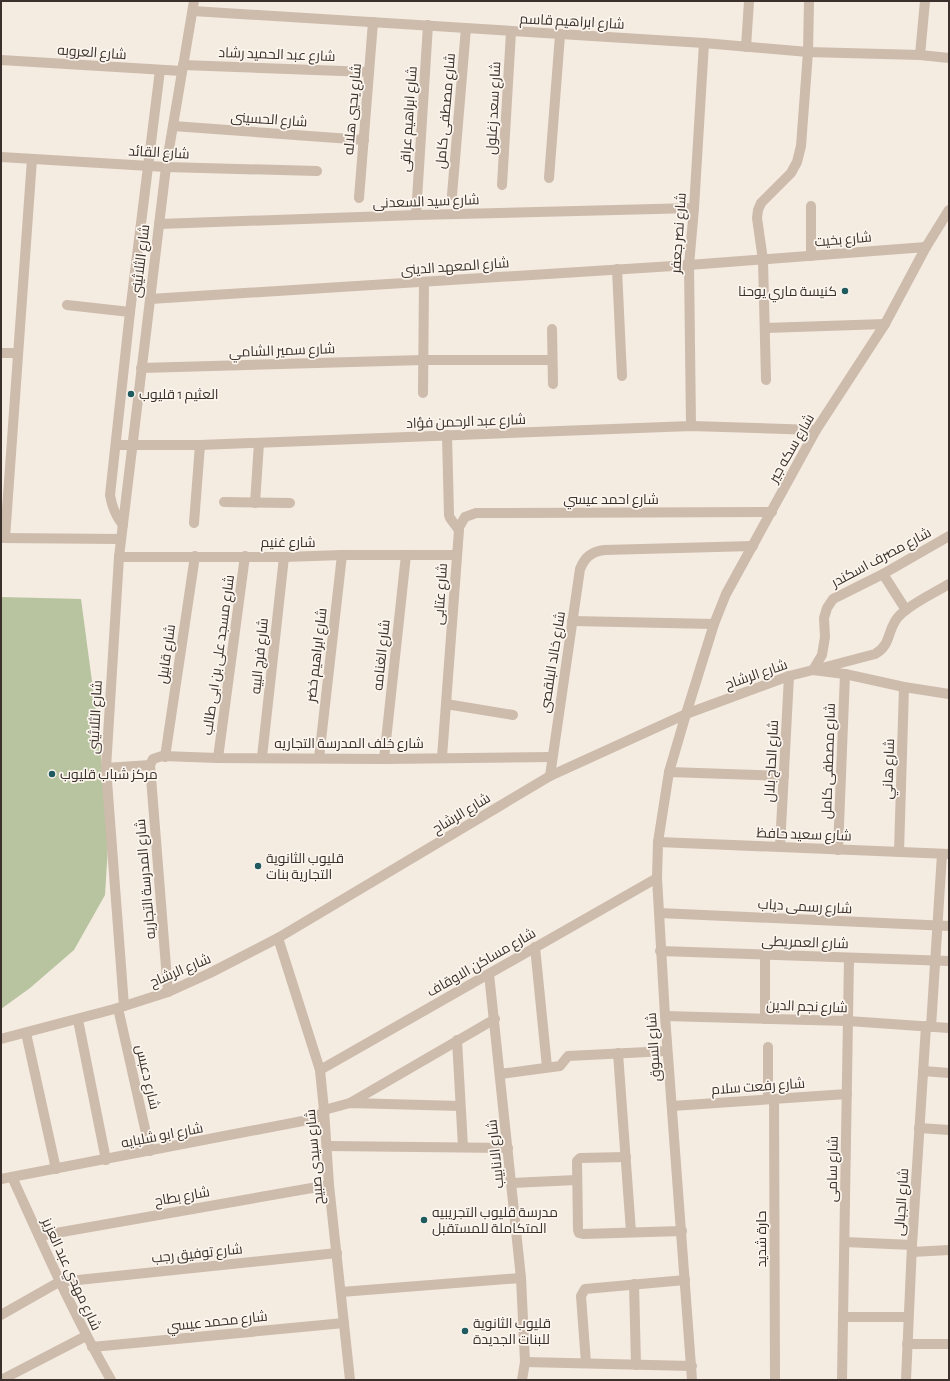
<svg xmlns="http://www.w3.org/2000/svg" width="950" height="1381" font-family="'Alegreya Sans',Cairo,sans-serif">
  <rect width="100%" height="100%" fill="#f4ebe1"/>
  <!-- pitch -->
  <path fill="#b8c4a0" d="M1 597 81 599 97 719 109 829 105 895 74 950 30 988 1 1009Z"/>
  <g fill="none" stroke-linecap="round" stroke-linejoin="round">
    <!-- minor -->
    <g stroke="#cdbbac" stroke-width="10">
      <path d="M193 11 704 43 808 52 920 55 949 58"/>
      <path d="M746 47 749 1"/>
      <path d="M920 55 925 1"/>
      <path d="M1 60 182 71"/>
      <path d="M183 65 369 72"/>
      <path d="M173 126 364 140"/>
      <path d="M1 157 166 167 317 171"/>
      <path d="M549 178 560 35"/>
      <path d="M502 185 511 32"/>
      <path d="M452 195 466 28"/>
      <path d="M359 198 373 22"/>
      <path d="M811 206V256"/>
      <path d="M416 215 428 25"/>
      <path d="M159 224 416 215 694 208"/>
      <path d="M617 269 622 376"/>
      <path d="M150 299 689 265 926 247"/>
      <path d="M67 305 130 312"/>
      <path d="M765 328 885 324"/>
      <path d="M552 329 553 384"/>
      <path d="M1 353H18"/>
      <path d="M141 368 423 360H552"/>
      <path d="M766 380 763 260 757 218 758 210 761 203 791 173 797 162 801 146 808 52 809 1"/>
      <path d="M423 393 424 282"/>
      <path d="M691 426 689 265 694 208 704 43"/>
      <path d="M116 445H200L691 426 816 430"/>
      <path d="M224 502 290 503"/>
      <path d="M255 503 259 443"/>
      <path d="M194 523 200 445"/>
      <path d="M123 525C115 515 112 507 110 495L130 312 160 70"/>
      <path d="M458 529 465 517 476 513 772 512"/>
      <path d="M1 538 121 539"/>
      <path d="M5 538 32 159"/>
      <path d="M119 557H284L342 555H457"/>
      <path d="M883 574 906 610"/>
      <path d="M572 621 714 624"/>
      <path d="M818 669 875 654C892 645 887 628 899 616 910 604 934 593 949 584"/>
      <path d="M813 670 822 655 825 637 824 618 827 608 833 599 883 574 949 536"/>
      <path d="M446 704 513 715"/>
      <path d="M165 757 195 556"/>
      <path d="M262 757 284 557"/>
      <path d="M442 757 459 530 450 518 449 515 447 435"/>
      <path d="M218 758 245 556"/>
      <path d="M319 758 342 555"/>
      <path d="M384 759 406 555"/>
      <path d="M150 765 153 759 162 756 218 758 384 759 552 757"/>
      <path d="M150 765 168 992"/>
      <path d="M106 768 150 765"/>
      <path d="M669 772 784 776"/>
      <path d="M550 776 580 569C585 557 591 552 604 550L753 546"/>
      <path d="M658 842 949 854"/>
      <path d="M780 847 789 676"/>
      <path d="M838 850 845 674"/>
      <path d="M899 852 904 687"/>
      <path d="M659 913 949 926"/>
      <path d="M278 938 320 1070 324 1110 329 1185 350 1380"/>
      <path d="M535 947 547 1067"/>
      <path d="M660 951 949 961"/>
      <path d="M765 955V1019"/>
      <path d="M489 974 521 1278 525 1362 522 1380"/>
      <path d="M124 1006 106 768 119 557 166 167 194 1"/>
      <path d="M118 1008 150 1151"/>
      <path d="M665 1016 848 1021 949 1028"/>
      <path d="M78 1020 106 1160"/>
      <path d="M931 1027 942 854"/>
      <path d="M26 1033 56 1169"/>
      <path d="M1 1039 118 1008 168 992 210 973 278 938 550 776 686 714 789 676 813 670 845 674 904 687 949 694"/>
      <path d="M457 1040 463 1147"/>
      <path d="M768 1047V1099"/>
      <path d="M618 1053 631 1232"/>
      <path d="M320 1070 657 878"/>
      <path d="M923 1071 949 1073"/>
      <path d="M500 1074 560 1066 568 1056 667 1051"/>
      <path d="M774 1099 775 1380"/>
      <path d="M350 1103 495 1019"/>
      <path d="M672 1106 847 1094"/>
      <path d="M919 1128 949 1130"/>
      <path d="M327 1146 508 1148"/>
      <path d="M626 1157 580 1158 577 1161 578 1230 579 1233 583 1234 682 1231"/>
      <path d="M12 1177C44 1247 73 1314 111 1380"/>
      <path d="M1 1179 313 1119 318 1117 324 1110 350 1103 460 1106"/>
      <path d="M512 1183 576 1180"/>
      <path d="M39 1236 329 1185"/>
      <path d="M845 1242 912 1245"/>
      <path d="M912 1252 949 1250"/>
      <path d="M634 1284 636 1365"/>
      <path d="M341 1292 521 1278"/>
      <path d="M1 1315 59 1282 337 1253"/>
      <path d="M844 1317H908"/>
      <path d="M907 1344H949"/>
      <path d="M92 1347 344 1323"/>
      <path d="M525 1362 692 1366"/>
      <path d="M586 1363 581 1296 585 1289 685 1280"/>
      <path d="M1 1380 86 1336"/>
      <path d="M692 1380 665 1016 657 878 658 842 669 772 686 714 714 624 726 594 816 430 885 324 926 247 949 210"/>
      <path d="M842 1380 849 958"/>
      <path d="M906 1380 912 1245 926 1026"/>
    </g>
  </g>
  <!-- markers -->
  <g fill="#1f5a5e" stroke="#fbf5ee" stroke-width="1.5">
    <circle cx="845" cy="291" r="4"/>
    <circle cx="131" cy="394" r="4"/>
    <circle cx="52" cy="774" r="4"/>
    <circle cx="258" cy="866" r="4"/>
    <circle cx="424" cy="1220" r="4"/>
    <circle cx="465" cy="1331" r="4"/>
  </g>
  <g text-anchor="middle" stroke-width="3.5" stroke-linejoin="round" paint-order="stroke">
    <!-- street labels -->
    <g font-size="14" fill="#3b302b" stroke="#fbf5ee">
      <text transform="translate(572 21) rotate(3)" y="5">شارع ابراهيم قاسم</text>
      <text transform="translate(92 52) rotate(4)" y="5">شارع العروبه</text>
      <text transform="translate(277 54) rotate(2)" y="5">شارع عبد الحميد رشاد</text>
      <text transform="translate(493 108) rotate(-87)" y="5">شارع سعد زغلول</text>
      <text transform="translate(352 109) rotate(-85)" y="5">شارع يحيي هلاله</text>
      <text transform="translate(445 111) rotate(-85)" y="5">شارع مصطفى كامل</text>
      <text transform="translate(269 119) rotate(4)" y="5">شارع الحسينى</text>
      <text transform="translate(408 119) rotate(-86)" y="5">شارع ابراهيم عراقى</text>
      <text transform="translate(159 152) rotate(3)" y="5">شارع القائد</text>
      <text transform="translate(426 201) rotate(-2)" y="5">شارع سيد السعدنى</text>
      <text transform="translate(678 233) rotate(-86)" y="5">شارع نصر جعفر</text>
      <text transform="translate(843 239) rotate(-5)" y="5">شارع بخيت</text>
      <text transform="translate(140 261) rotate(-83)" y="5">شارع الثلاثينى</text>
      <text transform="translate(455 266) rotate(-4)" y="5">شارع المعهد الدينى</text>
      <text transform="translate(282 350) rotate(-2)" y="5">شارع سمير الشامي</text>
      <text transform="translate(466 421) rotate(-2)" y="5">شارع عبد الرحمن فؤاد</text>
      <text transform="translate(791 448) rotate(-60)" y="5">شارع سكه جير</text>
      <text x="611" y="504">شارع احمد عيسي</text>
      <text x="288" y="547">شارع غنيم</text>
      <text transform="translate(881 557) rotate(-28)" y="5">شارع مصرف اسكندر</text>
      <text transform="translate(440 594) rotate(-86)" y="5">شارع عتابى</text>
      <text transform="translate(166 654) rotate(-82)" y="5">شارع قابيل</text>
      <text transform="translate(218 655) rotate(-82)" y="5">شارع مسجد على بن ابى طالب</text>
      <text transform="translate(316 655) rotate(-83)" y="5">شارع ابراهيم خضر</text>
      <text transform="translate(381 655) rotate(-84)" y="5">شارع الغنامه</text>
      <text transform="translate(259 656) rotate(-84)" y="5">شارع فرج البيه</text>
      <text transform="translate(552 662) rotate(-81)" y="5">شارع خالد البلقصى</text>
      <text transform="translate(756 674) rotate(-19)" y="5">شارع الرشاح</text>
      <text transform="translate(95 717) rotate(-87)" y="5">شارع الثلاثينى</text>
      <text x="349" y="748">شارع خلف المدرسة التجاريه</text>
      <text transform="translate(771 761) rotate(-87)" y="5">شارع الحاج بلال</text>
      <text transform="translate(828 761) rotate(-88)" y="5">شارع مصطفى كامل</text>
      <text transform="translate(888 769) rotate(-88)" y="5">شارع هاني</text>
      <text transform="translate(461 813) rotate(-31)" y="5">شارع الرشاح</text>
      <text transform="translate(804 834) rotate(2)" y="5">شارع سعيد حافظ</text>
      <text transform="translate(145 879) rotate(-95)" y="5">شارع المدرسة التجاريه</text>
      <text transform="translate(805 906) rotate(3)" y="5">شارع رسمى دياب</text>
      <text transform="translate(805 942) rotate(2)" y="5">شارع العمريطى</text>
      <text transform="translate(481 962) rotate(-30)" y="5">شارع مساكن الاوقاف</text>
      <text transform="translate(180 970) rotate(-23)" y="5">شارع الرشاح</text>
      <text transform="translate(807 1006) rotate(2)" y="5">شارع نجم الدين</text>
      <text transform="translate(653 1047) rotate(-94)" y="5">شارع السوق</text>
      <text transform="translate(148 1077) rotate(77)" y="5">شارع دعبس</text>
      <text transform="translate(758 1086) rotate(-4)" y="5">شارع رفعت سلام</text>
      <text transform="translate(162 1135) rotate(-11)" y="5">شارع ابو شلبايه</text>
      <text transform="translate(495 1154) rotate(-96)" y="5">شارع الانابيب</text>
      <text transform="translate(314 1157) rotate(-95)" y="5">شارع سيدى صبيح</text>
      <text transform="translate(832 1169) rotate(-89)" y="5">شارع سامى</text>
      <text transform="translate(182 1196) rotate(-10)" y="5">شارع بطاح</text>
      <text transform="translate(901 1202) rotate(-86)" y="5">شارع الجبالى</text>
      <text transform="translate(761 1239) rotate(-90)" y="5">حارة شديد</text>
      <text transform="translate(197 1253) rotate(-6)" y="5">شارع توفيق رجب</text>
      <text transform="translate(72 1274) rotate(65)" y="5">شارع مهدي عبد العزيز</text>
      <text transform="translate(217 1321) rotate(-6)" y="5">شارع محمد عيسي</text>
    </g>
    <!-- poi labels -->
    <g font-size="14" fill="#3b302b" stroke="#fbf5ee" text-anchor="start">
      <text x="837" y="296" text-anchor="end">كنيسة ماري يوحنا</text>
      <text x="139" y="399">العثيم 1 قليوب</text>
      <text x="60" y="779">مركز شباب قليوب</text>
      <text x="266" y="863">قليوب الثانوية<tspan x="266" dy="16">التجارية بنات</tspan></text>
      <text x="432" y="1217">مدرسة قليوب التجريبيه<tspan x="432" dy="16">المتكاملة للمستقبل</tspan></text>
      <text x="473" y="1328">قليوب الثانوية<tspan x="473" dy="16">للبنات الجديدة</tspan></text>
    </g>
  </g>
  <!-- border -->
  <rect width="950" height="1381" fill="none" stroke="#3b302b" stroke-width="4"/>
</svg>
